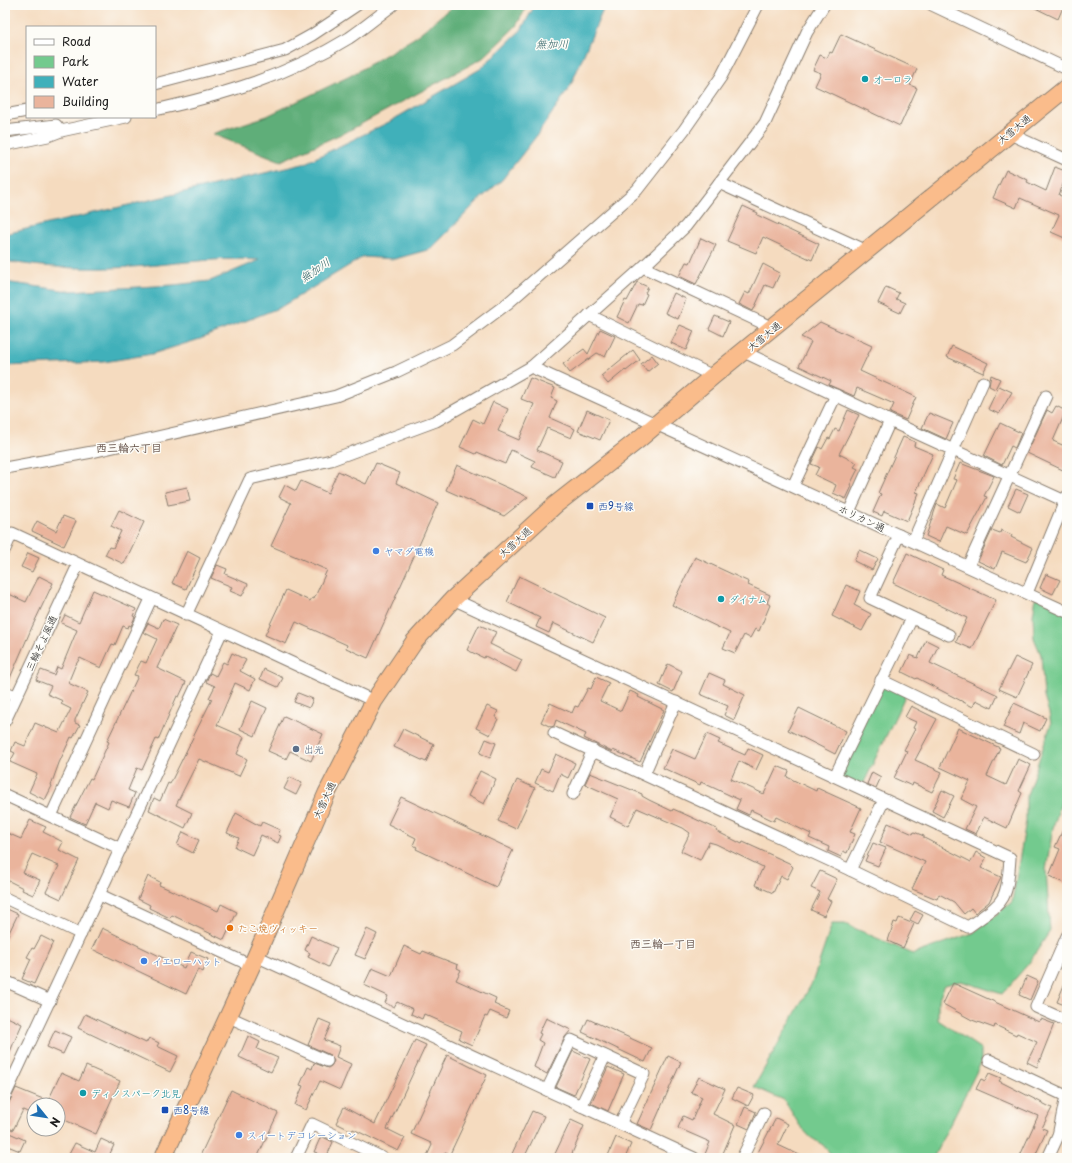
<svg xmlns="http://www.w3.org/2000/svg" width="1072" height="1163" font-family="'Playpen Sans','Klee One',sans-serif">
  <rect width="100%" height="100%" fill="#fdfcf7"/>
  <filter id="ink" filterUnits="userSpaceOnUse"><feTurbulence type="fractalNoise" baseFrequency=".025" numOctaves="2"/><feDisplacementMap in="SourceGraphic" scale="8" xChannelSelector="R" yChannelSelector="G"/><feConvolveMatrix kernelMatrix="1 2 1 2 8 2 1 2 1" color-interpolation-filters="sRGB"/></filter>
  <filter id="wash" filterUnits="userSpaceOnUse"><feTurbulence type="fractalNoise" baseFrequency=".012" numOctaves="4" result="noise"/><feDisplacementMap in="SourceGraphic" scale="16" xChannelSelector="R" yChannelSelector="G"/><feGaussianBlur stdDeviation="0.9" result="paint"/><feColorMatrix in="noise" values="0 0 0 0 0 0 0 0 0 0 0 0 0 0 0 0 0 1.4 0 .05"/><feComposite in="paint" operator="in"/></filter>
  <g filter="url(#wash)">
    <rect width="100%" height="100%" fill="#f5dbbf"/>
    <!-- green -->
    <g fill="#73ca8e" stroke="#487355">
      <path d="M1036 597 1067 612V784L1053 828 1046 870 1050 931 1029 963 1002 994 961 981 945 985 938 1000V1020L981 1049V1063L933 1158H834L823 1145 810 1137 800 1126 784 1100 754 1087 812 983 832 924H845L913 954 973 933 1012 902 1026 821V798L1051 724 1049 713 1044 697 1041 655 1034 638 1033 615Z"/>
      <path d="M881 680 907 692 861 789 835 776Z"/>
    </g>
    <!-- forest -->
    <path fill="#5eae79" stroke="#3d654a" d="M454 5H528L516 26 483 58 350 130 281 161 212 134 267 116 350 76 414 38Z"/>
    <!-- water -->
    <path fill="#40b0ba" stroke="#2e666b" d="M535 5H579L578 8 581 5H605L570 87 535 138 502 180 478 201 431 249 395 259 363 257 281 307 200 339 152 354 104 362 5 366V282L69 291 173 285 210 281 260 260C211 256 160 267 111 268 80 269 36 267 5 261V234L303 164 389 122 480 69 521 30Z"/>
    <g id="blocks">
      <!-- building -->
      <g fill="#eab49c">
        <path d="M1029 5H1064L1058 19Z"/>
        <path d="M841 34 917 69 910 85 917 88 900 126 815 86 821 73 813 70 820 55 827 58 830 52 832 53Z"/>
        <path d="M1055 167 1065 171 1064 173 1067 174 1059 195 1067 199V239L1051 232 1059 215 1020 198 1016 208 993 198 1006 170 1028 180 1027 182 1046 191Z"/>
        <path d="M743 206 758 213 757 215 819 244 812 260 763 237 756 253 727 241Z"/>
        <path d="M701 238 716 245 696 284 679 276 686 262 690 263Z"/>
        <path d="M763 264 780 273 773 288 765 285 753 311 739 304 745 292 749 294Z"/>
        <path d="M637 282 648 287 645 293 647 294 642 305 638 304 629 323 617 317 625 300 627 301Z"/>
        <path d="M886 287 899 293 896 299 905 303 900 313 878 303Z"/>
        <path d="M674 293 686 299 678 319 665 313Z"/>
        <path d="M715 316 729 322 723 336 709 329Z"/>
        <path d="M820 322 872 346 860 371 916 397 906 420 890 413 894 404 857 388 854 396 829 385 831 381 799 366 811 342 801 337Z"/>
        <path d="M680 325 694 331 686 350 671 343Z"/>
        <path d="M600 329 615 336 605 357 597 353 570 373 563 364 584 349 588 354Z"/>
        <path d="M952 346 988 363 983 373 947 357Z"/>
        <path d="M633 350 640 360 626 371 625 370 608 384 601 376Z"/>
        <path d="M652 355 658 363 647 372 641 364Z"/>
        <path d="M991 375 1000 379 995 389 989 386Z"/>
        <path d="M530 378 555 388 551 398 557 401 550 418 575 429 571 438 547 428 537 450 562 461 555 477 532 467 535 461 511 450 505 464 477 452 476 454 460 447 473 419 483 424 493 402 508 409 498 431 519 440 534 404 521 399Z"/>
        <path d="M999 386 1012 392 999 414 988 409Z"/>
        <path d="M1056 406 1066 411 1053 441 1067 447V472L1027 453 1047 410 1052 413Z"/>
        <path d="M587 410 609 420 600 440 578 431Z"/>
        <path d="M848 410 859 415 839 454 857 463 854 467 858 469 850 485 852 486 846 499 833 493 836 485 815 475 819 467 811 464 819 447 822 449 828 438 830 439 835 429 839 431Z"/>
        <path d="M929 413 953 423 946 439 922 428Z"/>
        <path d="M1000 423 1021 433 1015 448 1011 446 1002 465 984 456Z"/>
        <path d="M903 437 915 442 914 446 933 454 916 492 919 493 907 521 884 511 882 516 873 512 881 494 878 493Z"/>
        <path d="M376 463 400 473 396 483 438 503 368 658 346 648 347 645 296 622 286 644 265 635 286 590 310 601 312 598 314 599 327 570 271 546 291 503 279 497 285 485 296 491 301 481 328 493 338 471 366 484Z"/>
        <path d="M960 463 994 476 984 496 987 497 967 535 946 526 939 542 926 536 937 504 945 508 957 480 953 479Z"/>
        <path d="M457 465 528 497 504 516 446 490Z"/>
        <path d="M187 487 190 501 168 505 165 492Z"/>
        <path d="M1016 489 1028 494 1020 512 1008 506Z"/>
        <path d="M119 510 144 522 124 564 105 555 109 547 113 548 121 531 111 526Z"/>
        <path d="M63 516 76 521 64 546 32 531 37 521 56 531Z"/>
        <path d="M992 530 1000 533 1001 530 1012 535 1011 537 1033 548 1026 562 1002 552 995 569 978 561Z"/>
        <path d="M859 550 878 559 872 570 854 561Z"/>
        <path d="M187 551 200 558 186 589 172 583Z"/>
        <path d="M28 553 39 558 32 572 21 567Z"/>
        <path d="M907 553 943 570 941 575 996 600 972 649 956 642 967 618 893 583Z"/>
        <path d="M695 557 749 582 748 585 770 595 767 603 770 605 759 631 755 629 750 638 744 635 735 653 723 648 730 633 672 605Z"/>
        <path d="M217 565 227 569 225 574 248 584 242 596 230 591 232 587 211 578Z"/>
        <path d="M1046 574 1060 580 1053 594 1040 588Z"/>
        <path d="M39 576 53 583 32 627 7 685H5V598L7 593 26 602Z"/>
        <path d="M519 576 605 618 593 642 553 623 549 633 536 627 540 618 507 602Z"/>
        <path d="M846 585 860 591 854 605 871 614 862 631 832 616Z"/>
        <path d="M93 590 136 609 133 616 135 617 131 626 129 625 128 628 123 626 115 645 112 644 110 648 101 668 80 658 75 666 68 683 88 692 75 720V723L80 725 73 738 71 737 59 763 51 785 52 786 45 800 29 792 37 774 10 762 15 753 11 751 15 742 25 746 35 723 59 733 71 709 61 704 63 701 47 694 51 686 36 680 41 670 54 675 57 667 61 669 77 630 61 623 65 615 79 622Z"/>
        <path d="M163 619 177 625 157 668 186 682 179 697 177 696 158 740 156 739 142 770 137 768 128 790 135 793 129 807 111 800 108 808 95 802 85 824 70 817 90 778 92 779 109 742 107 741 138 676 134 675 141 661 146 663 157 639 143 632 148 623 159 628Z"/>
        <path d="M479 625 496 632 490 644 522 660 516 672 485 656 484 658 467 650Z"/>
        <path d="M926 640 938 646 930 663 998 695 992 708 976 700 973 707 917 678 916 679 902 672 910 655 918 658Z"/>
        <path d="M232 653 246 660 240 671 255 679 250 690 235 683 217 725 244 737 237 754 247 759 239 776 199 759 176 805 192 813 185 828 149 810 154 798 160 801 168 783 170 784 212 699 209 698 215 686 206 682 210 673 216 676 223 662 227 664Z"/>
        <path d="M1015 657 1032 665 1017 697 999 689Z"/>
        <path d="M668 664 682 671 673 692 659 685Z"/>
        <path d="M264 669 283 678 278 687 260 679Z"/>
        <path d="M709 673 725 680 723 684 745 695 734 720 724 715 728 706 700 694Z"/>
        <path d="M596 677 609 683 600 701 621 711 630 691 639 695 638 697 664 710 640 762 613 750 612 752 584 738 586 734 556 720 554 726 551 727 541 722 550 703 572 713 575 706 578 707 588 688 591 689Z"/>
        <path d="M298 693 313 699 309 708 294 702Z"/>
        <path d="M252 701 267 708 255 736 240 729Z"/>
        <path d="M1014 703 1046 718 1040 731 1023 723 1019 734 1003 727Z"/>
        <path d="M487 706 498 711 495 717 498 719 490 735 476 728Z"/>
        <path d="M911 706 937 719 915 760 942 772 932 792 913 783 912 786 894 778 907 751 904 750 915 729 913 728 916 722 905 717Z"/>
        <path d="M799 708 846 731 835 754 788 730Z"/>
        <path d="M284 716 323 734 311 761 290 751 286 759 268 751Z"/>
        <path d="M958 728 1000 748 987 776 1006 785 1018 759 1031 765 1019 791 1022 793 1007 828 984 817 976 834 965 829 976 807 961 799 970 781 940 767Z"/>
        <path d="M403 729 434 744 426 762 394 747Z"/>
        <path d="M707 734 720 740 718 743 745 755 748 748 763 755 756 770 739 761 731 779 764 794 777 766 789 771 787 777 816 791 817 788 861 808 850 832 855 834 847 853 843 851 841 857 828 851 829 847 809 838 811 834 776 817 774 821 751 810 749 815 736 809 740 800 701 782 700 785 663 768 672 749 695 759Z"/>
        <path d="M486 739 496 743 490 758 480 753Z"/>
        <path d="M556 754 575 763 568 778 560 774 553 791 535 783 541 769 548 772Z"/>
        <path d="M480 771 496 779 484 804 468 796Z"/>
        <path d="M872 772 881 777 876 788 867 784Z"/>
        <path d="M590 773 642 794V796L649 800 672 811 673 809 680 812 717 829 716 831 742 844 743 842 789 863 793 867 787 879 781 876 773 893 755 885 763 867 716 844 709 842 700 860 681 851 690 833 683 828 637 808 628 826 610 817 618 799 585 784Z"/>
        <path d="M290 777 302 783 296 795 284 789Z"/>
        <path d="M517 780 535 788 516 829 498 821Z"/>
        <path d="M942 790 954 796 943 817 932 811Z"/>
        <path d="M401 797 513 850 496 887 416 849 417 847 413 845 416 838 388 824Z"/>
        <path d="M236 813 260 826 262 822 280 830 278 835 281 836 278 843 261 835 252 855 235 847 239 838 227 833Z"/>
        <path d="M30 820 46 827 43 832 63 842 59 850 79 860 61 899 46 892 59 866 32 854 23 873 40 880 33 895 22 890 23 888 5 879V832L21 839Z"/>
        <path d="M1067 821V884L1049 876 1060 849 1055 847Z"/>
        <path d="M888 823 913 834 914 832 924 836V838L971 862 976 852 986 858 981 868 1001 877 989 902 975 913 971 908 964 914 954 902 939 894 937 899 912 889 925 862 880 842Z"/>
        <path d="M183 832 199 840 193 853 177 845Z"/>
        <path d="M873 843 886 848 878 866 865 861Z"/>
        <path d="M820 871 837 879 827 899 831 901 824 916 811 910 820 892 811 888Z"/>
        <path d="M148 876 160 882 159 885 218 911 221 904 237 912 224 940 172 915 170 918 149 908 150 905 138 899Z"/>
        <path d="M5 908 18 914 5 941Z"/>
        <path d="M915 911 923 915 918 924 910 920Z"/>
        <path d="M899 918 914 924 903 948 888 941 894 922 897 923Z"/>
        <path d="M102 928 184 968 191 952 208 959 203 972 198 969 186 994 92 949Z"/>
        <path d="M367 929 377 934 365 959 355 955Z"/>
        <path d="M41 936 53 942 34 984 22 979 31 959 27 957 32 948 34 949Z"/>
        <path d="M311 936 337 948 328 967 308 957 310 953 305 950Z"/>
        <path d="M404 946 421 954 423 951 458 965 457 968 461 970 456 980 496 998 494 1004 509 1011 506 1018 490 1011 487 1017 485 1016 472 1045 459 1039 462 1031 424 1014 422 1019 411 1014 413 1009 397 1002 394 1007 385 1003 388 996 364 985 372 968 391 976Z"/>
        <path d="M1027 976 1038 981 1030 1000 1019 995Z"/>
        <path d="M1067 978V1006L1057 1002Z"/>
        <path d="M953 983 1039 1022 1041 1019 1054 1024 1037 1067 1027 1062 1037 1042 1017 1033 1016 1035 995 1025 994 1028 972 1020 943 1004Z"/>
        <path d="M85 1014 146 1043 149 1038 159 1043 157 1046 178 1056 170 1072 78 1028Z"/>
        <path d="M5 1016 22 1024 5 1063Z"/>
        <path d="M546 1018 571 1030 565 1037 547 1074 534 1067 543 1043 538 1040 541 1034 539 1033Z"/>
        <path d="M319 1019 331 1024 324 1040 340 1046 336 1057 351 1064 340 1090 320 1081 306 1110 295 1105 303 1086 300 1085 308 1067 312 1069 314 1063 328 1068 331 1066 334 1061 330 1055 308 1045Z"/>
        <path d="M588 1019 652 1048 645 1062 582 1032Z"/>
        <path d="M55 1030 71 1037 63 1054 47 1047Z"/>
        <path d="M248 1036 260 1042 257 1049 278 1058 271 1072 239 1057Z"/>
        <path d="M415 1040 426 1045 387 1129 405 1138 398 1151 353 1129 352 1131 336 1123 344 1107 375 1124Z"/>
        <path d="M573 1051 590 1059 574 1095 556 1087Z"/>
        <path d="M447 1055 487 1075 450 1154 445 1152 442 1158H426L432 1145 431 1143 411 1134Z"/>
        <path d="M668 1056 681 1062 651 1130 637 1124Z"/>
        <path d="M86 1066 120 1081 96 1134 58 1117V1105H34V1115L23 1110 13 1130 5 1126V1111L16 1088 48 1101 61 1073 79 1081Z"/>
        <path d="M608 1067 624 1074 608 1111 591 1103Z"/>
        <path d="M989 1073 1001 1078 999 1081 1052 1108 1042 1128 1047 1130 1034 1158H1019L1038 1116 976 1089 981 1079 985 1081Z"/>
        <path d="M699 1077 725 1089 713 1114 735 1125 721 1158H712L705 1154 710 1142 678 1128 683 1116 692 1120 702 1097 691 1092Z"/>
        <path d="M737 1088 754 1095 748 1106 732 1098Z"/>
        <path d="M231 1090 278 1113 257 1158H199Z"/>
        <path d="M745 1107 756 1112 749 1129 738 1124Z"/>
        <path d="M532 1111 544 1116 524 1158H510Z"/>
        <path d="M776 1118 788 1124 778 1145 806 1158H755Z"/>
        <path d="M571 1120 584 1126 570 1158H553Z"/>
        <path d="M5 1131 25 1140 20 1151 5 1145Z"/>
        <path d="M321 1136 333 1142 326 1158H315L318 1153 314 1152Z"/>
        <path d="M616 1137 631 1144 625 1158H607Z"/>
        <path d="M101 1139 114 1145 108 1158H67L75 1143 95 1152Z"/>
      </g>
    </g>
  </g>
  <g filter="url(#ink)">
    <use href="#blocks" fill-opacity="0" stroke="#887c6e" stroke-width="1"/>
    <g fill="none" stroke-linecap="round" stroke-linejoin="round">
      <!-- minor casing -->
      <g stroke="#887c6e" stroke-width="13">
        <g id="minor">
          <path d="M932 5 1067 69"/>
          <path d="M155 84 285 50 312 35 357 5"/>
          <path d="M155 110C223 95 289 75 349 38 364 28 378 16 393 5"/>
          <path d="M5 115 27 111"/>
          <path d="M5 131 56 125 61 131"/>
          <path d="M1008 133 1067 160"/>
          <path d="M5 145 48 136 61 131 126 117"/>
          <path d="M719 183 867 251"/>
          <path d="M643 267 773 328"/>
          <path d="M589 315 713 376"/>
          <path d="M744 352 890 421 1067 502"/>
          <path d="M531 367 1067 612"/>
          <path d="M5 468 92 452 336 396 396 372 452 345 508 303 637 190 684 130 721 77 758 5"/>
          <path d="M793 486 836 395"/>
          <path d="M849 512 890 421"/>
          <path d="M899 535 870 598 949 635"/>
          <path d="M913 541 983 382"/>
          <path d="M5 549 12 533 374 701"/>
          <path d="M968 566 1046 396"/>
          <path d="M1027 593 1067 496"/>
          <path d="M453 599 1010 858C1007 904 1004 901 968 927L850 870 554 733"/>
          <path d="M186 615 250 479 331 460 436 421 531 367 643 267 686 226 765 123 807 32 824 5"/>
          <path d="M881 680 1034 754"/>
          <path d="M5 692 16 696"/>
          <path d="M5 721 78 565"/>
          <path d="M644 774 676 702"/>
          <path d="M835 776 912 618"/>
          <path d="M573 794 593 750"/>
          <path d="M5 795 121 849"/>
          <path d="M51 816 151 599"/>
          <path d="M850 870 884 800"/>
          <path d="M100 895 252 966"/>
          <path d="M5 898 81 934"/>
          <path d="M1067 936 1036 1007 1067 1021"/>
          <path d="M256 956 694 1158"/>
          <path d="M5 981 50 1001"/>
          <path d="M229 1017 327 1061"/>
          <path d="M989 1060 1066 1096 1058 1136 1048 1158"/>
          <path d="M547 1090 571 1040 644 1074 620 1124"/>
          <path d="M5 1096 222 631"/>
          <path d="M581 1106 605 1056"/>
          <path d="M296 1158 312 1124 383 1158"/>
          <path d="M742 1158 764 1113"/>
        </g>
      </g>
      <!-- highway casing -->
      <g stroke="#887c6e" stroke-width="19">
        <path id="highway" d="M163 1158 256 956 327 793 374 701 414 642 453 599 555 505 638 440 713 376 1067 87"/>
      </g>
      <!-- minor -->
      <use href="#minor" stroke="#fff" stroke-width="11"/>
      <!-- highway -->
      <use href="#highway" stroke="#fabc8b" stroke-width="17"/>
    </g>
  </g>
  <!-- markers -->
  <g fill="#0f9aa8" stroke="#fdfcf7" stroke-width="1.5">
    <circle cx="865" cy="79" r="4"/>
    <circle cx="721" cy="599" r="4"/>
    <circle cx="83" cy="1093" r="4"/>
  </g>
  <g fill="#1a4fb4" stroke="#fdfcf7" stroke-width="1.5">
    <rect x="586" y="502" width="8" height="8" rx="2"/>
    <rect x="161" y="1106" width="8" height="8" rx="2"/>
  </g>
  <g fill="#3f7fe0" stroke="#fdfcf7" stroke-width="1.5">
    <circle cx="376" cy="551" r="4"/>
    <circle cx="144" cy="961" r="4"/>
    <circle cx="239" cy="1135" r="4"/>
  </g>
  <circle fill="#5c6f8a" stroke="#fdfcf7" stroke-width="1.5" cx="296" cy="749" r="4"/>
  <circle fill="#e8710a" stroke="#fdfcf7" stroke-width="1.5" cx="230" cy="928" r="4"/>
  <g text-anchor="middle" stroke-width="3" stroke-linejoin="round" paint-order="stroke">
    <!-- culture labels -->
    <g font-size="10" fill="#0d838f" stroke="#fdfcf7" text-anchor="start">
      <text x="873" y="83">オーロラ</text>
      <text x="729" y="603">ダイナム</text>
      <text x="91" y="1097">ディノスパーク北見</text>
    </g>
    <!-- street labels -->
    <g font-size="10" fill="#1c1c1c" stroke="#fdfcf7">
      <text transform="translate(1014 129) rotate(-39)" y="4">大雪大通</text>
      <text transform="translate(764 336) rotate(-39)" y="4">大雪大通</text>
      <text transform="translate(862 518) rotate(25)" y="4">ホリカン通</text>
      <text transform="translate(515 542) rotate(-42)" y="4">大雪大通</text>
      <text transform="translate(41 643) rotate(-65)" y="4">三輪そよ風通</text>
      <text transform="translate(324 800) rotate(-65)" y="4">大雪大通</text>
    </g>
    <!-- transit labels -->
    <g font-size="10" fill="#164399" stroke="#fdfcf7" text-anchor="start">
      <text x="598" y="510">西9号線</text>
      <text x="173" y="1114">西8号線</text>
    </g>
    <!-- shop labels -->
    <g font-size="10" fill="#366cbe" stroke="#fdfcf7" text-anchor="start">
      <text x="384" y="555">ヤマダ電機</text>
      <text x="152" y="965">イエローハット</text>
      <text x="247" y="1139">スイートデコレーション</text>
    </g>
    <!-- service labels -->
    <g font-size="10" fill="#4e5e75" stroke="#fdfcf7" text-anchor="start">
      <text x="304" y="753">出光</text>
    </g>
    <!-- food labels -->
    <g font-size="10" fill="#c56008" stroke="#fdfcf7" text-anchor="start">
      <text x="238" y="932">たこ焼ヴィッキー</text>
    </g>
    <!-- water labels -->
    <g font-size="11" font-style="italic" fill="#2c5f63" stroke="#fdfcf7">
      <text x="552" y="48">無加川</text>
      <text transform="translate(315 270) rotate(-34)" y="4">無加川</text>
    </g>
    <!-- neighbourhood labels -->
    <g font-size="11" font-weight="bold" fill="#645149" stroke="#fdfcf7">
      <text x="129" y="452">西三輪六丁目</text>
      <text x="663" y="948">西三輪一丁目</text>
    </g>
  </g>
  <!-- margin -->
  <rect width="1072" height="1163" fill="none" stroke="#fdfcf7" stroke-width="20"/>
  <!-- legend -->
  <rect x="26" y="26" width="130" height="92" fill="#fdfcf7" stroke="#a3a29f"/>
  <rect x="34" y="39" width="20" height="6" fill="#ffffff" stroke="#a3a29f"/>
  <text x="62" y="46" font-size="12" fill="#1c1c1c">Road</text>
  <rect x="34" y="56" width="20" height="12" fill="#73ca8e" stroke="#a3a29f"/>
  <text x="62" y="66" font-size="12" fill="#1c1c1c">Park</text>
  <rect x="34" y="76" width="20" height="12" fill="#40b0ba" stroke="#a3a29f"/>
  <text x="62" y="86" font-size="12" fill="#1c1c1c">Water</text>
  <rect x="34" y="96" width="20" height="12" fill="#eab49c" stroke="#a3a29f"/>
  <text x="62" y="106" font-size="12" fill="#1c1c1c">Building</text>
  <!-- north arrow -->
  <g transform="translate(46 1117) rotate(120)"><circle r="19" fill="#fdfcf7" stroke="#a3a29f"/>
  <path d="M0-3L7 15L0 10L-7 15Z" fill="#1f6fb2"/>
  <text y="-6" font-size="11" font-weight="bold" text-anchor="middle" fill="#1c1c1c">N</text>
  </g>
</svg>
